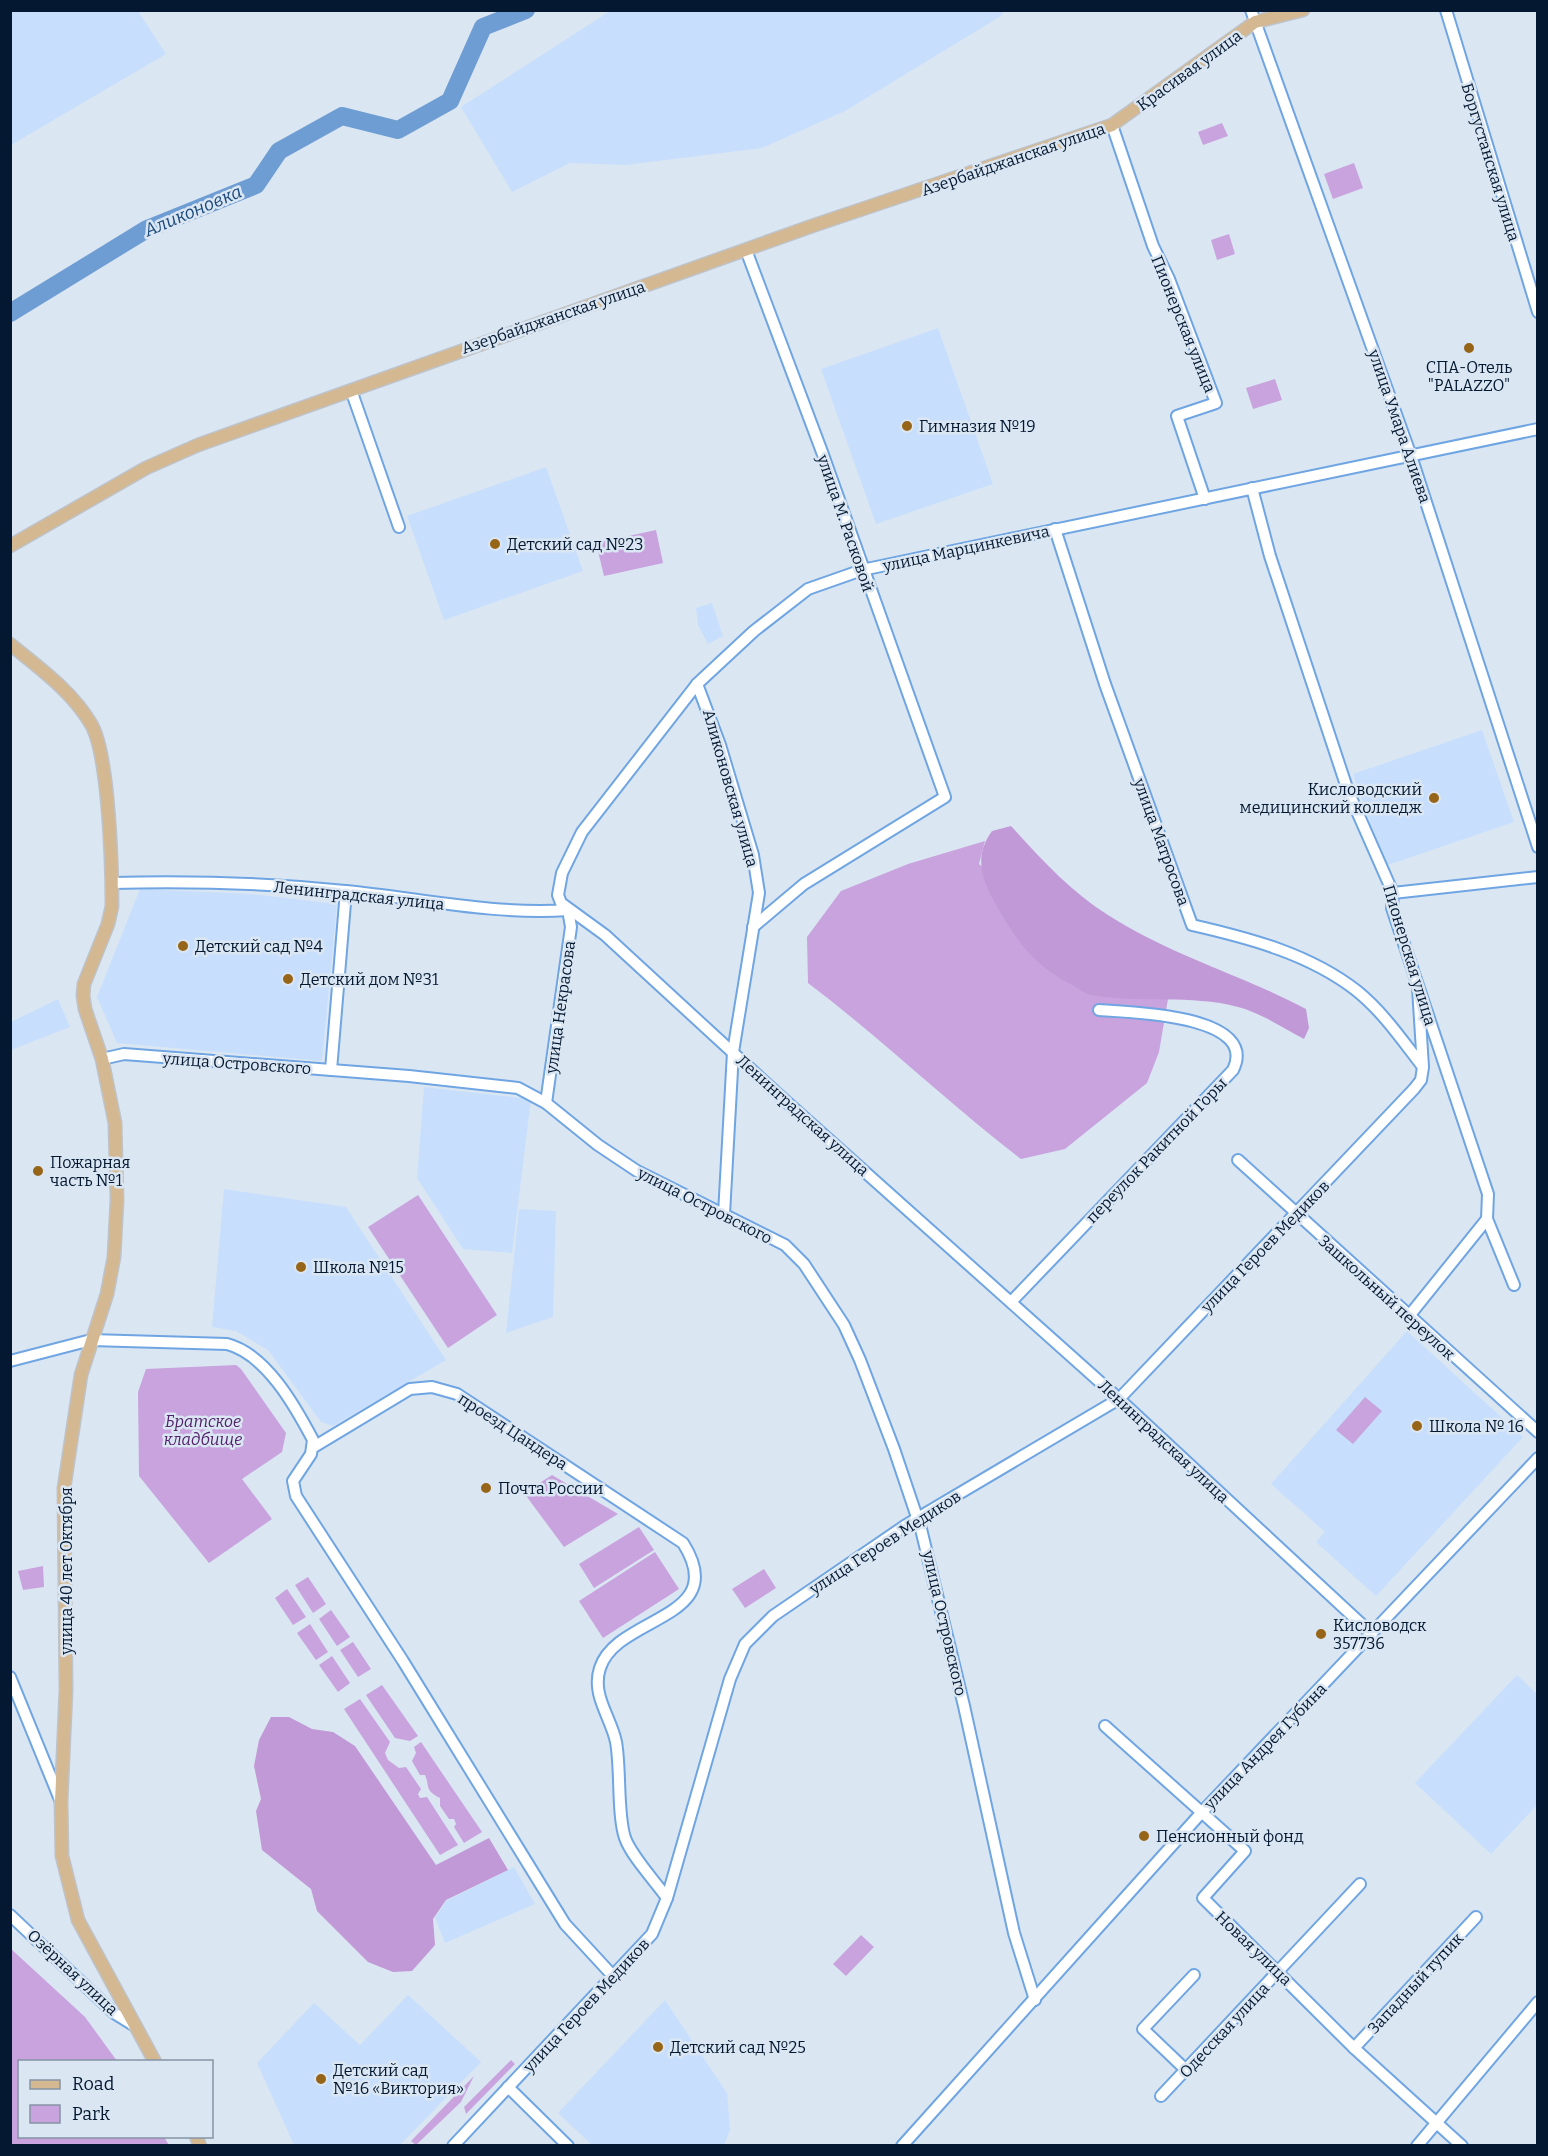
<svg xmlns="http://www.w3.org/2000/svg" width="1548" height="2156" font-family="Bitter,serif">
  <rect width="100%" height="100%" fill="#dbe6f3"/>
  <!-- built -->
  <g fill="#c7dffc">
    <path d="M10 11H138L166 54 11 145Z"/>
    <path d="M610 11V10L1004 11 1001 16 845 111 762 148 625 165 570 163 512 192 461 107Z"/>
    <path d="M938 328 993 484 876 524 821 369Z"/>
    <path d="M546 467 583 571 444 620 407 516Z"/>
    <path d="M712 603 723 636 708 644 698 625 696 608Z"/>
    <path d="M1482 730 1514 822 1385 866 1353 774Z"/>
    <path d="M140 889 252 894 337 904 322 1061 117 1043 97 997Z"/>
    <path d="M58 999 70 1027 11 1050V1022Z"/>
    <path d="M424 1087 531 1099 512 1253 463 1249 417 1178Z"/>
    <path d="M224 1189 346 1207 446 1360 333 1426 321 1422 268 1350 236 1331 212 1327Z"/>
    <path d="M519 1209 556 1211 553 1317 506 1333Z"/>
    <path d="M1407 1331 1523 1437 1376 1596 1316 1542 1325 1532 1271 1484Z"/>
    <path d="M1517 1675 1537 1694V1805L1491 1854 1415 1783Z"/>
    <path d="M514 1867 535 1904 445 1943 435 1918 446 1901Z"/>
    <path d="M408 1995 481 2062 400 2145H294L257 2063 314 2003 360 2045Z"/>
    <path d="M665 2000 727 2093 730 2130 724 2145H592L558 2113Z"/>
  </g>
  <!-- green -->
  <g fill="#c8a3de">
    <path d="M1222 123 1228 136 1203 145 1198 132Z"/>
    <path d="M1354 163 1363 188 1333 199 1324 174Z"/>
    <path d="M1229 234 1235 254 1217 260 1211 240Z"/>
    <path d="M1275 379 1282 400 1253 409 1246 388Z"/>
    <path d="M656 530 663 563 604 576 596 543Z"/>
    <path d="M985 841 979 864 1131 999H1168L1159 1052 1147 1083 1065 1149 1021 1159C948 1103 882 1039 808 983L807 937 841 891 908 864Z"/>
    <path d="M418 1195 497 1315 448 1348 368 1227Z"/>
    <path d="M236 1365 241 1369 286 1433 282 1452 242 1479 272 1519 209 1563 139 1476 138 1392 146 1369Z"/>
    <path d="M1365 1397 1382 1411 1353 1444 1336 1430Z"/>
    <path d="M552 1475 618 1514 564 1547 524 1493Z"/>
    <path d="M639 1527 654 1550 594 1588 579 1564Z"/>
    <path d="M655 1552 679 1589 603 1638 579 1601Z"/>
    <path d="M43 1566 44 1587 23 1590 18 1571Z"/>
    <path d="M764 1569 776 1588 745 1608 732 1589Z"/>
    <path d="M308 1577 326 1604 313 1613 295 1585Z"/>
    <path d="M287 1589 306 1617 293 1625 275 1598Z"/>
    <path d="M331 1610 350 1637 337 1646 319 1619Z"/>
    <path d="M310 1624 328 1652 316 1660 297 1633Z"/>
    <path d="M353 1642 371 1669 358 1677 340 1650Z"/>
    <path d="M332 1656 350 1683 338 1692 319 1665Z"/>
    <path d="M382 1685 418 1736 410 1741 395 1738 366 1695Z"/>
    <path d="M360 1699 390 1742 385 1753 388 1760 399 1768 406 1767 421 1789 418 1794 420 1798 427 1797 458 1845 440 1855 344 1709Z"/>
    <path d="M421 1742 482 1832 464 1843 454 1827 456 1824 454 1819H449L440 1806V1798C424 1790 430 1786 425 1775H420L412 1761 416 1753 414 1747Z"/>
    <path d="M861 1935 874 1947 846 1976 833 1964Z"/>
    <path d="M10 1948 85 2017 117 2061 20 2062V2136L164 2137 169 2145H11Z"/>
    <path d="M511 2060 515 2064 466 2114 464 2107Z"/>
    <path d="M474 2076 461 2102 416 2145 411 2141Z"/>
  </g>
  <!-- forest -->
  <g fill="#c099d6">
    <path d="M1011 826C1041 859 1070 891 1108 915 1170 955 1242 975 1306 1009L1309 1028 1304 1039C1283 1028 1261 1013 1238 1007 1190 994 1140 1004 1092 995 1085 994 1078 988 1072 985 1033 965 1016 940 995 903 981 878 974 856 992 831Z"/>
    <path d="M271 1717H289L312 1729 333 1732 355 1746 436 1865 489 1838 508 1870 446 1900 433 1919 435 1945 412 1971 393 1972 368 1962 317 1911 311 1889 262 1850 256 1811 261 1799 254 1766 259 1740Z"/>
  </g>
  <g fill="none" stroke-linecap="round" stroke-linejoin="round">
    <!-- river -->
    <path stroke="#6e9dd3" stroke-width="18" d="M10 313 147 229 256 185 279 151 342 116 398 130 450 101 483 27 526 10"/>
    <!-- minor casing -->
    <g stroke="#6fa5e2" stroke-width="14">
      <g id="minor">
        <path d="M1251 10 1411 456 1538 847"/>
        <path d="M1446 10 1538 312"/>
        <path d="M1112 125 1153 246 1169 279 1216 403 1177 416 1205 499"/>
        <path d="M746 250 822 452 945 797 804 884 753 927"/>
        <path d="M351 390 399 527"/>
        <path d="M1252 488 1270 556 1348 791 1393 893 1392 908 1488 1194 1487 1219 1514 1285"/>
        <path d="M1055 529 1105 684 1192 925C1249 938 1310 954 1357 991 1383 1012 1402 1040 1423 1067"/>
        <path d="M697 684 720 745 753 855 759 893 733 1052 724 1214"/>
        <path d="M112 883C189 881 268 883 345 891 419 898 493 915 568 910"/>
        <path d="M1393 893 1538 877"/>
        <path d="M102 1059 124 1054 409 1076 518 1088 546 1103 598 1145 637 1171 785 1245 804 1264 844 1325 860 1360 894 1449 921 1529 964 1706 1014 1933 1035 2000"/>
        <path d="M331 1070 346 891"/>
        <path d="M546 1103 571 927 568 910"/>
        <path d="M1238 1160 1538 1432"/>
        <path d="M1011 1302 1233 1070C1260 1015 1130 1012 1099 1010"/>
        <path d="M1409 1316 1487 1219"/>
        <path d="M10 1361 91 1340 227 1344C266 1354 295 1406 313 1440L311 1454 293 1481 296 1496 403 1661 565 1924 613 1976"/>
        <path d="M312 1448 410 1389 432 1387 457 1394 683 1543C732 1620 617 1615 600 1668 591 1695 611 1717 616 1742 621 1769 617 1814 625 1838 632 1857 655 1881 667 1898"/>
        <path d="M1372 1634 1119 1399 780 1096 605 935 561 903 558 895 562 873 582 832 697 684 754 631 808 589 862 570 1538 429"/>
        <path d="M10 1677 61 1802"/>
        <path d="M1105 1726 1245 1851 1203 1898 1354 2048 1462 2146"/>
        <path d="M10 1915 114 2013 135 2026"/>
        <path d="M1354 2048 1476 1917"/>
        <path d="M1186 2070 1143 2029 1194 1975"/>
        <path d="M508 2087 568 2146"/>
        <path d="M1161 2096 1360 1884"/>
        <path d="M453 2146 652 1934 667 1898 730 1679 745 1644 773 1616 906 1525 1119 1399 1414 1089 1421 1080 1423 1067 1418 988"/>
        <path d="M902 2146 1202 1812 1538 1458"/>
        <path d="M1417 2146 1538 2002"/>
      </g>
    </g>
    <!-- major casing -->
    <g stroke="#bec3c9" stroke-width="15">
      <g id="major">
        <path d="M10 546 146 468 198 445 812 226 1112 125 1255 22 1303 10"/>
        <path d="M10 644C39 668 72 691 91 724 109 754 112 868 112 906L108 924 84 984 83 995 85 1009 102 1059 115 1123 117 1200 114 1257 107 1294 81 1375 64 1488 66 1690 61 1802 62 1856 78 1920 155 2062"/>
        <path d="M196 2136 200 2146"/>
      </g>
    </g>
    <!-- minor -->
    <use href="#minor" stroke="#fff" stroke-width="10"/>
    <!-- major -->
    <use href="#major" stroke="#d4b891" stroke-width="12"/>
  </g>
  <!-- markers -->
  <g fill="#976517" stroke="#dbe6f3" stroke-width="2">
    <circle cx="1469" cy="348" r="6"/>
    <circle cx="907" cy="426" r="6"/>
    <circle cx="495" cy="544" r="6"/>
    <circle cx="1434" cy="798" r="6"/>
    <circle cx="183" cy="946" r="6"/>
    <circle cx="288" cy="979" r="6"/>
    <circle cx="38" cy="1171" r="6"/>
    <circle cx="301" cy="1267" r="6"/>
    <circle cx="1417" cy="1426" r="6"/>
    <circle cx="486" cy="1488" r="6"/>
    <circle cx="1321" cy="1634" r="6"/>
    <circle cx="1144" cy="1836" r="6"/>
    <circle cx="658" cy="2047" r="6"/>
    <circle cx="321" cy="2079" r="6"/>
  </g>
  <g text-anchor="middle" stroke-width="5" stroke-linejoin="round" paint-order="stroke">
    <!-- street labels -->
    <g font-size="16" fill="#041931" stroke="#dbe6f3">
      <text transform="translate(1189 70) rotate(-36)" y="6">Красивая улица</text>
      <text transform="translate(1013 159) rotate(-19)" y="6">Азербайджанская улица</text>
      <text transform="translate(1491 162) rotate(73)" y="6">Боргустанская улица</text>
      <text transform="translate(553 317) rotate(-19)" y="6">Азербайджанская улица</text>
      <text transform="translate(1184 324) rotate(68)" y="6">Пионерская улица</text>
      <text transform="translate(1400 426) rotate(71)" y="6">улица Умара Алиева</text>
      <text transform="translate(846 523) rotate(71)" y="6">улица М. Расковой</text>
      <text transform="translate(966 548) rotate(-12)" y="6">улица Марцинкевича</text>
      <text transform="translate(731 788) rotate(74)" y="6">Аликоновская улица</text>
      <text transform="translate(1162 842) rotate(70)" y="6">улица Матросова</text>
      <text transform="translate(359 895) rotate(6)" y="6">Ленинградская улица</text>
      <text transform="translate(1410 955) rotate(73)" y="6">Пионерская улица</text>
      <text transform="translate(560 1007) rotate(-82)" y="6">улица Некрасова</text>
      <text transform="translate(237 1063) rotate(4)" y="6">улица Островского</text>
      <text transform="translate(803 1115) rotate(42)" y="6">Ленинградская улица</text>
      <text transform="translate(1156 1150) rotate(-46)" y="6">переулок Ракитной Горы</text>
      <text transform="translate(705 1205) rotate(27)" y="6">улица Островского</text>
      <text transform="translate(1265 1246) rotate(-46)" y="6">улица Героев Медиков</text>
      <text transform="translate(1387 1297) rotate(42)" y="6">Зашкольный переулок</text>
      <text transform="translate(513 1431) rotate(33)" y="6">проезд Цандера</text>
      <text transform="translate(1164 1441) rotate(43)" y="6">Ленинградская улица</text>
      <text transform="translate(885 1542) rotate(-33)" y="6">улица Героев Медиков</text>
      <text transform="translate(66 1571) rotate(-90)" y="6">улица 40 лет Октября</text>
      <text transform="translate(945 1623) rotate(77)" y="6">улица Островского</text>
      <text transform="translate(1265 1746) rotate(-46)" y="6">улица Андрея Губина</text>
      <text transform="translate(1254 1948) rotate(44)" y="6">Новая улица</text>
      <text transform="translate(73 1972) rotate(43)" y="6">Озёрная улица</text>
      <text transform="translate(1415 1983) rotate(-47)" y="6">Западный тупик</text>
      <text transform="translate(586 2005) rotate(-47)" y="6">улица Героев Медиков</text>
      <text transform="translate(1224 2030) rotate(-47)" y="6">Одесская улица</text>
    </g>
    <!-- poi labels -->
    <g font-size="16" fill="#041931" stroke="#dbe6f3" text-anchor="start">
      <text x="1469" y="373" text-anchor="middle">СПА-Отель<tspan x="1469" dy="18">"PALAZZO"</tspan></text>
      <text x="919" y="432">Гимназия №19</text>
      <text x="507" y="550">Детский сад №23</text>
      <text x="1422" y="795" text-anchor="end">Кисловодский<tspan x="1422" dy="18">медицинский колледж</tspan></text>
      <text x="195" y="952">Детский сад №4</text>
      <text x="300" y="985">Детский дом №31</text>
      <text x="50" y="1168">Пожарная<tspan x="50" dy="18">часть №1</tspan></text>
      <text x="313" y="1273">Школа №15</text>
      <text x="1429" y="1432">Школа № 16</text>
      <text x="498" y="1494">Почта России</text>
      <text x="1333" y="1631">Кисловодск<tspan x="1333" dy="18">357736</tspan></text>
      <text x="1156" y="1842">Пенсионный фонд</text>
      <text x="670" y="2053">Детский сад №25</text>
      <text x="333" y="2076">Детский сад<tspan x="333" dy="18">№16 «Виктория»</tspan></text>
    </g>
    <!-- park labels -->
    <g font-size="16" font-style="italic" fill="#522169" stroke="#dbe6f3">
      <text x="203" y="1427">Братское<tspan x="203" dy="18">кладбище</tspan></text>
    </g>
    <!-- water labels -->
    <g font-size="18" font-style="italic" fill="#19497c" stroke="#dbe6f3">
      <text transform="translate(193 211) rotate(-23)" y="6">Аликоновка</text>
    </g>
  </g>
  <!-- border -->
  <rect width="1548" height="2156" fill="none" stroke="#041931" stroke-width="24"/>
  <!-- legend -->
  <rect x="18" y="2060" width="195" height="78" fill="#dbe6f3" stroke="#8594a5" stroke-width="1.5"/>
  <rect x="30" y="2080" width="30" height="9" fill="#d4b891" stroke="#8594a5" stroke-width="1.5"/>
  <text x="72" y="2090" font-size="18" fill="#041931">Road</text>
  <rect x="30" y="2105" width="30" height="18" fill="#c8a3de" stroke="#8594a5" stroke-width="1.5"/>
  <text x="72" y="2120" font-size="18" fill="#041931">Park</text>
</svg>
